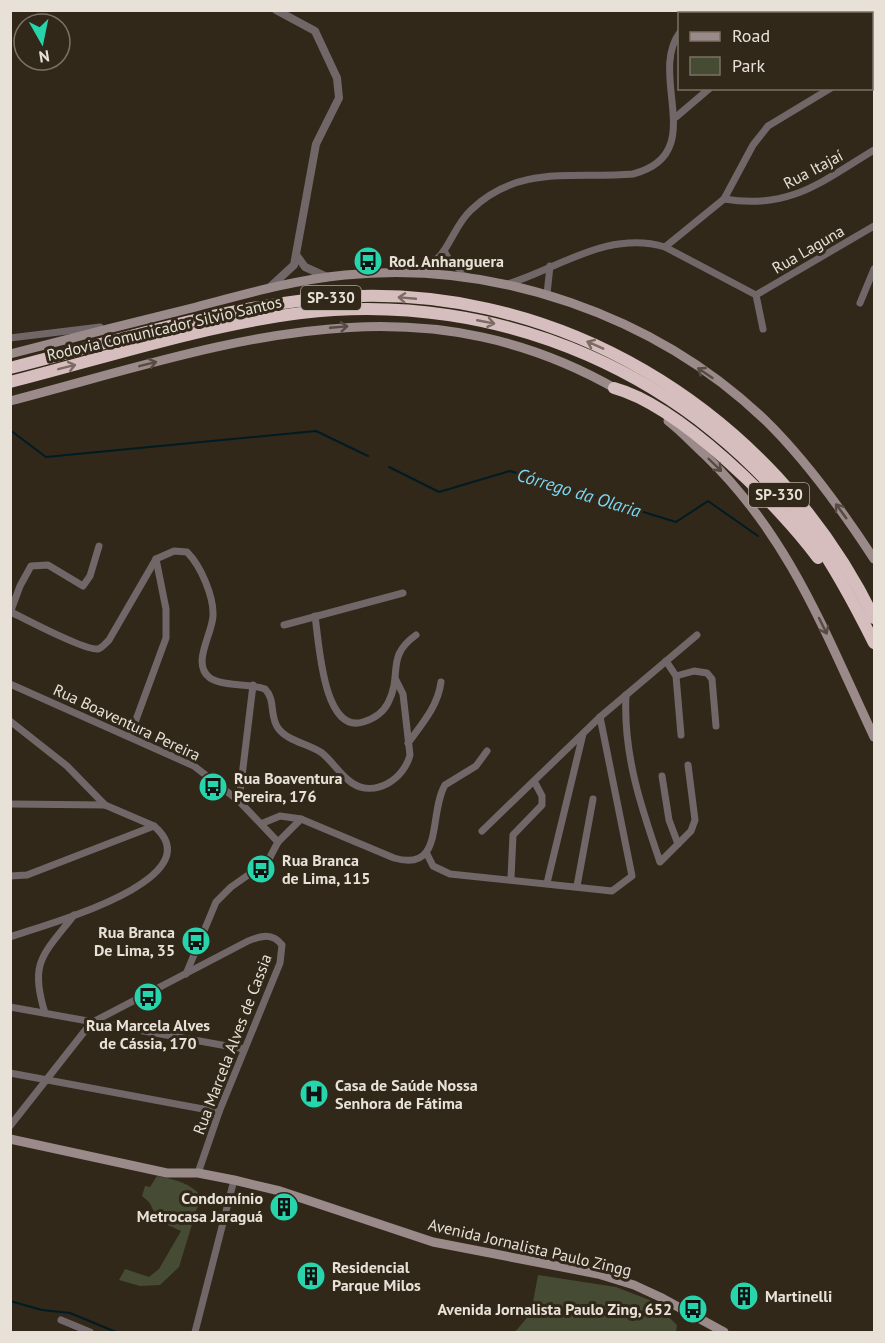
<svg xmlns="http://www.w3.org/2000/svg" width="885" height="1343" font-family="'PT Sans',sans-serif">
  <rect width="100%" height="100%" fill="#312819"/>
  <!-- green -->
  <g fill="#454c33">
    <path d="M157 1176C177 1180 191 1183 204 1199L197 1208 179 1267 160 1285 140 1286 119 1280 125 1269 149 1277 159 1269 181 1231 159 1221 149 1202 142 1196 145 1186 150 1187Z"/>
    <path d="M538 1275 616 1287 652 1301 677 1325 676 1332H515L531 1313Z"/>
  </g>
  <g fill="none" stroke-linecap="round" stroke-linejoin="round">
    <!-- stream -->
    <g stroke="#001b24" stroke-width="2">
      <path d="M10 430 46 457 316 431 368 456"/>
      <path d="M389 467 439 492 510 471 676 522 708 501 758 536"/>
      <path d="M10 1301 42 1310 70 1313 116 1332"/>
    </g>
    <!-- minor -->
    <g stroke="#716768" stroke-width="7">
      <path d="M704 14 711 10"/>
      <path d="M801 14 805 10"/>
      <path d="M872 65 874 64"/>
      <path d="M676 117 710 88"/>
      <path d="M724 199C790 210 821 182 874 150"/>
      <path d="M665 247 756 295 763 329"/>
      <path d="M444 251 450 261 468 277"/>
      <path d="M418 273C427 267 437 261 443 252 453 238 458 222 471 210 518 164 574 179 633 174 710 154 647 76 680 32"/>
      <path d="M508 284C559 268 608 230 665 247L724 199 753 145 768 126 831 88"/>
      <path d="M547 294 550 266"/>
      <path d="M756 295 874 226"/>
      <path d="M860 303 874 269"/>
      <path d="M10 338 100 327"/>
      <path d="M11 612C25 619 85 651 98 649 102 648 106 643 109 640L156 559 174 551 187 552C201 566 214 597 213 616 212 635 191 664 210 678 225 687 249 683 265 689 276 700 269 715 278 728 287 741 309 744 322 753 333 762 340 775 352 783 375 798 404 779 410 755L403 694 396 680"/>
      <path d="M10 613 20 586 31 566 48 565 83 586 90 576 99 546"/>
      <path d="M315 616C319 642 323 734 363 722 373 719 383 713 388 703 403 674 385 657 416 635"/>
      <path d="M284 625 403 593"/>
      <path d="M666 661 676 676 681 735"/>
      <path d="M676 676 694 671 707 673 712 679 716 726"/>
      <path d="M10 684 194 766 239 801 278 842"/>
      <path d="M626 695C623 754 641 807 660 862L691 831 695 820 688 765"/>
      <path d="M10 721 67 766 105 805"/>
      <path d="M130 736 166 638V609L156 559"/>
      <path d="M408 743C422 724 438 706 441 682"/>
      <path d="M662 776 669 820 678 844"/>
      <path d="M239 801 253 685"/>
      <path d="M10 804 105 805 154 826C217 880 40 926 10 937"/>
      <path d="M263 823 280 816 301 819"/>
      <path d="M482 831 600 717 697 635"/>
      <path d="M427 854 433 866 450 874 612 891 632 876 600 717"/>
      <path d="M10 876 27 875 154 826"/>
      <path d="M511 878 513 835 542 805V796L534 781"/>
      <path d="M547 883 583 734"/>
      <path d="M577 886 593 799"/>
      <path d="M186 974 216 902 231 887 268 861 278 842 301 819 394 858C445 873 428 814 445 785L476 766 487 751"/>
      <path d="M10 1007 244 1049"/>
      <path d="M45 1013C29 962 43 955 74 915"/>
      <path d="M10 1073 219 1112"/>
      <path d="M10 1126 91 1023 248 941C261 936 272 932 282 945L280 963 219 1112 198 1173"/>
      <path d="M61 1320 90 1332"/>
      <path d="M195 1332 234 1180"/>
    </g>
    <!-- tertiary -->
    <g stroke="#716768" stroke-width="8">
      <path d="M297 256 305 267 327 277"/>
      <path d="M269 288 294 265 316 144 339 98 337 78 315 31 276 10"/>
    </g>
    <!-- secondary -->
    <g stroke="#9a8a8a" stroke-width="9">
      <path d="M10 354C71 338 131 323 192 308 242 295 293 280 345 275 496 260 655 315 765 420 807 461 842 510 874 559"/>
      <path d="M10 401C221 346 411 271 618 390"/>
      <path d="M668 421C681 431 693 444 705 455 790 537 825 633 874 737"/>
      <path d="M10 1139 167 1173H198L234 1180 280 1191 433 1242 598 1274 634 1285 660 1297 724 1332"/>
    </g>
    <!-- motorway -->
    <g stroke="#d6bdbe" stroke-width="12">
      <path d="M10 368C109 343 212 310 314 299 550 273 772 409 874 618"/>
      <path d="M10 382C104 358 206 325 301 313 500 289 697 375 814 538 837 571 856 607 874 643"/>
      <path d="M614 388C680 406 778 504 818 558"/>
    </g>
  </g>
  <!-- one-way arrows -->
  <defs><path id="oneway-shaft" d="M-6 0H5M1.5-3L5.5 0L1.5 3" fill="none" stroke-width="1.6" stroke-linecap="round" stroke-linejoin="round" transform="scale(1.5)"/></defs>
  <g stroke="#7b6b63">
    <use href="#oneway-shaft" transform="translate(407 298) rotate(-175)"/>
    <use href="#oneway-shaft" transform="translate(486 322) rotate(11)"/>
    <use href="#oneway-shaft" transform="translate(595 345) rotate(-156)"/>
    <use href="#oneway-shaft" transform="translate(67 367) rotate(-14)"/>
  </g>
  <g stroke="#564a41">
    <use href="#oneway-shaft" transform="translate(339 327) rotate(-5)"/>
    <use href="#oneway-shaft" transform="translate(148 364) rotate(-14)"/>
    <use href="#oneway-shaft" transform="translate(705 373) rotate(-146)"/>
    <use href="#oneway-shaft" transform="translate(715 465) rotate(44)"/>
    <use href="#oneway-shaft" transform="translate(841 511) rotate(-126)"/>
    <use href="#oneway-shaft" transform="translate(823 626) rotate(64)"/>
  </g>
  <!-- icons -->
  <defs>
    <g id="bus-disc" transform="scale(1.5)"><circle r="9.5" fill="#27d5ad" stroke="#312819"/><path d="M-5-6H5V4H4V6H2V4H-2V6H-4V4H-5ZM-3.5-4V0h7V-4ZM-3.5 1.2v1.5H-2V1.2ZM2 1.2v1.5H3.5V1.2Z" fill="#111"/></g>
    <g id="hospital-disc" transform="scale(1.5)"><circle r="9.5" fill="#27d5ad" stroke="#312819"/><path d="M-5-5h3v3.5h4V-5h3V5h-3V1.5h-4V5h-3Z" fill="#111"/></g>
    <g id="building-disc" transform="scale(1.5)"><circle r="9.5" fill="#27d5ad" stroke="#312819"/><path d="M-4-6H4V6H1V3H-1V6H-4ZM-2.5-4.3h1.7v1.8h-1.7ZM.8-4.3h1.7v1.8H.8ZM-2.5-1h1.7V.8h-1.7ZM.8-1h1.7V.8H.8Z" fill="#111"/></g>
  </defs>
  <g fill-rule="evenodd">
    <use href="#bus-disc" x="368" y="261"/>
    <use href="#bus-disc" x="213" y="787"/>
    <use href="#bus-disc" x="261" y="869"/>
    <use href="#bus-disc" x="196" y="941"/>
    <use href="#bus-disc" x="148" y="997"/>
    <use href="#hospital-disc" x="314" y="1094"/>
    <use href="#building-disc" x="284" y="1207"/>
    <use href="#building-disc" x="311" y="1276"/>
    <use href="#building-disc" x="744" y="1296"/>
    <use href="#bus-disc" x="693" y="1309"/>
  </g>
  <g text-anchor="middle" stroke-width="6" stroke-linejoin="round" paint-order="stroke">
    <!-- shield labels -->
    <g fill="#312819" stroke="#b0aa9e" stroke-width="1.5">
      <rect x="301" y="286" width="60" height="24" rx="4.5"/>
      <rect x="749" y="483" width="60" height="24" rx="4.5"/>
    </g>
    <g font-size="15" font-weight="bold" fill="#e7e1d7">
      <text x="331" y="303">SP-330</text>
      <text x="779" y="500">SP-330</text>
    </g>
    <!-- street labels -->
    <g font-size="16" fill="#e7e1d7" stroke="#312819">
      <text transform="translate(813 169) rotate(-28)" y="6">Rua Itajaí</text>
      <text transform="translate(808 249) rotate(-30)" y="6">Rua Laguna</text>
      <text transform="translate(164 328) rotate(-13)" y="6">Rodovia Comunicador Silvio Santos</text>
      <text transform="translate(127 722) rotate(25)" y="6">Rua Boaventura Pereira</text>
      <text transform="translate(232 1044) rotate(-69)" y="6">Rua Marcela Alves de Cassia</text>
      <text transform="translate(530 1247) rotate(13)" y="6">Avenida Jornalista Paulo Zingg</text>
    </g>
    <!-- poi labels -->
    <g font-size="16" font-weight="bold" fill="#e7e1d7" stroke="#312819" text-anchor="start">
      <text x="389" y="267">Rod. Anhanguera</text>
      <text x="234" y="784">Rua Boaventura<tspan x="234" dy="18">Pereira, 176</tspan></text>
      <text x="282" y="866">Rua Branca<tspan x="282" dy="18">de Lima, 115</tspan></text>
      <text x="175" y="938" text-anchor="end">Rua Branca<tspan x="175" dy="18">De Lima, 35</tspan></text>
      <text x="148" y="1031" text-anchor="middle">Rua Marcela Alves<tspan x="148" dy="18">de Cássia, 170</tspan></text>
      <text x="335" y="1091">Casa de Saúde Nossa<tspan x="335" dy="18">Senhora de Fátima</tspan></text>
      <text x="263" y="1204" text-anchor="end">Condomínio<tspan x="263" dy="18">Metrocasa Jaraguá</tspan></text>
      <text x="332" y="1273">Residencial<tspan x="332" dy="18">Parque Milos</tspan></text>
      <text x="765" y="1302">Martinelli</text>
      <text x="672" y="1315" text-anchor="end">Avenida Jornalista Paulo Zing, 652</text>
    </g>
    <!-- water labels -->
    <g font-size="18" font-style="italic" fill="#7bd7f4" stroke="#312819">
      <text transform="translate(579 493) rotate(17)" y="6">Córrego da Olaria</text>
    </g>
  </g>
  <!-- border -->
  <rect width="885" height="1343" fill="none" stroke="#e7e1d7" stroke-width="24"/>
  <!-- legend -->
  <rect x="678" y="12" width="195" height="78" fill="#312819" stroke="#7a7265" stroke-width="1.5"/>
  <rect x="690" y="32" width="30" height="9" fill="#9a8a8a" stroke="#7a7265" stroke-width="1.5"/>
  <text x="732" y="42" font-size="18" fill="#e7e1d7">Road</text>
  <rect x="690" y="57" width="30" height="18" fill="#454c33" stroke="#7a7265" stroke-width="1.5"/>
  <text x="732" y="72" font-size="18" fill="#e7e1d7">Park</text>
  <!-- north arrow -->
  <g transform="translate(42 42) rotate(171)"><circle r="28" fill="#312819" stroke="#7a7265" stroke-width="1.5"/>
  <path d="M0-4.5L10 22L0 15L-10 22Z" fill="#27d5ad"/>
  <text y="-9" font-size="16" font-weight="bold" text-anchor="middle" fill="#e7e1d7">N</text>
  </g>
</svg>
